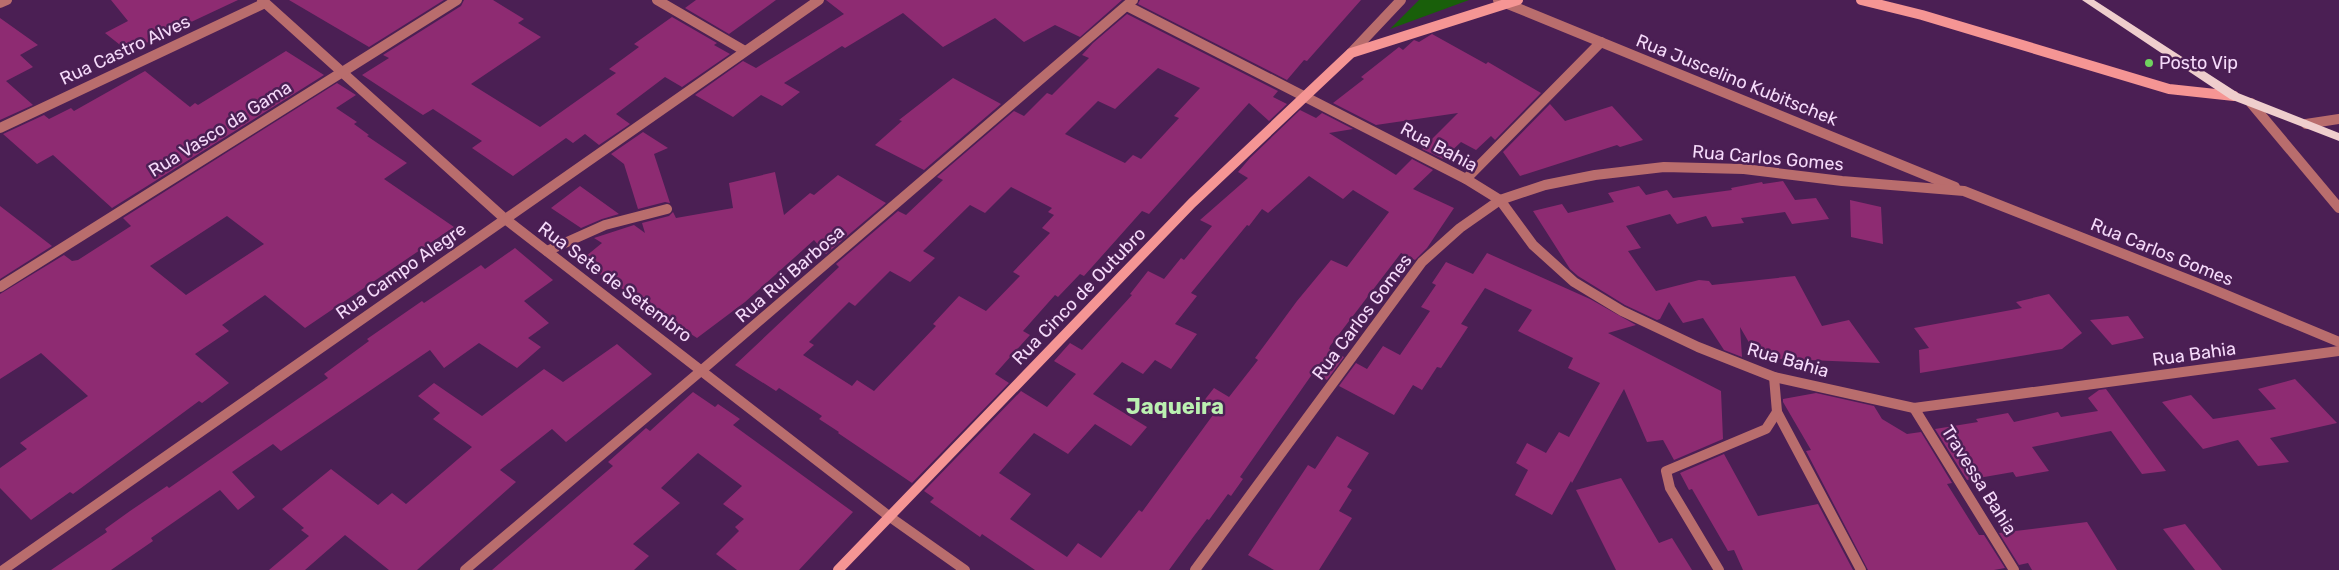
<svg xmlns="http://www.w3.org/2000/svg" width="2339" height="570" font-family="Rubik,sans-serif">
  <rect width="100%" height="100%" fill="#4b1f54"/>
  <!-- green -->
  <path fill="#195f0a" d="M1419 0H1469L1390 29Z"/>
  <!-- building -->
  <g fill="#8e2b72" fill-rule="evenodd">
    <path d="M111 0H238L174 30 173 29 129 52 105 33 128 21Z"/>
    <path d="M289 0H444L369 47Z"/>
    <path d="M464 0H493L524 19 518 23 541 37 471 84 540 127 616 73 609 69 639 47 634 44 672 17 717 43 714 45 730 54 682 87 665 77 616 114 630 124 599 145 585 134 573 143 566 138 513 176 472 148 482 141 433 109 423 115 362 75 389 58 383 55 461 6Z"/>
    <path d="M696 0H776L729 34 685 8Z"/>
    <path d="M826 0H1122L1080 37 1055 25 1024 42 995 18 943 47 903 13 845 48 842 46 784 83 800 92 782 106 761 95 733 117 695 95 743 61 756 68 844 14Z"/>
    <path d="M1140 0H1361L1307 61 1304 60 1287 80 1138 4Z"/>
    <path d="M1127 14 1278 91 1273 97 1287 104 1269 121 1249 103 1149 214 1142 211 1084 276 1080 274 1058 297 1055 295 1023 331 1030 335 995 374 1009 383 912 483 838 433 839 432 819 419 822 416 779 388 776 391 735 365 839 267 836 264 898 211 906 215 943 180 937 177 1014 111 1024 116 1047 93 1052 95 1089 58 1082 55 1093 43ZM1158 68 1200 88 1174 116 1179 118 1141 159 1133 155 1125 163 1065 134 1098 101 1115 109ZM1011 187 1052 208 1048 212 1054 215 1042 228 1050 233 1013 272 1020 276 986 311 959 296 933 324 936 326 874 391 857 380 852 386 803 355 814 345 809 342 849 302 855 306 890 271 910 282 935 258 923 251 970 205 985 213Z"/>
    <path d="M0 18 38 45 20 55 33 67 6 81 33 105 0 120Z"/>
    <path d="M1432 34 1486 64 1488 62 1541 93 1495 140 1491 136 1476 150 1461 142 1443 159 1422 149 1458 113 1376 125 1333 103 1364 79 1361 77 1399 47 1403 50 1414 40 1419 42Z"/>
    <path d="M286 51 324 75 112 208 53 155 37 164 3 134 44 115 49 119 71 108 74 111 145 71 190 107 195 103 198 105Z"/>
    <path d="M953 78 1001 104 924 170 875 145 902 121 899 120Z"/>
    <path d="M337 83 356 95 336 108 357 122 354 124 369 135 367 136 407 163 384 179 454 227 305 328 265 295 222 325 229 331 195 354 229 383 202 403 199 401 73 494 70 492 31 520 0 488V468L27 449 20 443 88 396 41 353 0 379V294L64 255 72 261 78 260 131 226 123 218ZM227 216 264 244 186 295 150 266Z"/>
    <path d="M1550 104 1565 121 1612 106 1643 140 1620 147 1617 145 1520 176 1503 152Z"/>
    <path d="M1300 110 1316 118 1322 113 1353 129 1329 133 1396 175 1412 159 1433 170 1413 189 1454 208 1427 248 1415 260 1401 253 1330 346 1329 349 1344 357 1327 380 1313 373 1240 477 1243 479 1231 496 1228 494 1209 520 1207 519 1194 536 1169 570H1035L982 534 980 537 930 502 934 498 924 491 1021 391 1047 407 1076 374 1054 361 1070 343 1082 350 1132 295 1130 294 1148 271 1164 279 1181 258 1184 260 1212 226 1200 220 1248 178 1238 172 1250 158ZM1309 176 1343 199 1353 190 1389 212 1347 267 1331 260 1297 301 1255 358 1258 360 1229 397 1214 388 1199 407 1213 415 1142 512 1139 510 1101 558 1078 543 1067 557 1010 519 1031 494 999 473 1034 433 1068 454 1095 424 1131 446 1147 427 1093 394 1122 362 1143 374 1155 360 1171 369 1197 334 1175 324 1197 296 1191 293 1247 225 1249 226 1262 209 1268 213Z"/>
    <path d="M643 132 668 148 654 154 670 203 665 202 638 209 624 164 611 154Z"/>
    <path d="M775 172 784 215 810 193 814 195 838 175 886 203 826 254 814 240 745 302 697 338 580 261 602 243 594 238 634 225 645 233 642 223 669 216 673 212 676 218 733 208 729 183Z"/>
    <path d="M1783 181 1795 200 1816 198 1829 219 1792 224 1785 212 1741 218 1744 223 1712 227 1706 216 1677 224 1670 214 1626 226 1641 248 1628 251 1656 291 1699 280 1709 281 1712 285 1795 276 1822 326 1849 320 1880 363 1758 358 1740 327 1742 357 1724 350 1703 318 1683 323 1669 302 1660 319 1657 320 1625 305 1578 276 1570 269 1533 211 1562 204 1568 213 1614 202 1608 193 1639 186 1646 195 1667 190 1673 198 1732 190 1731 188 1762 182 1763 184Z"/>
    <path d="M580 186 619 214 602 219 581 228 551 208Z"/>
    <path d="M1850 200 1881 207 1883 244 1851 237Z"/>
    <path d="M0 206 52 246 0 279Z"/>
    <path d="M515 248 553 280 524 301 549 323 528 338 541 347 517 368 479 343 444 368 430 350 281 451 273 444 232 472 255 497 238 510 220 490 151 538 153 541 111 570H51L107 532 105 529 130 511 167 486 169 488 328 378 324 374 369 341 367 339 422 301 424 303 481 265 485 269Z"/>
    <path d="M1487 253 1590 299 1636 325 1608 333 1721 391 1723 439 1674 460 1663 440 1647 442 1624 389 1572 483 1571 481 1552 515 1515 495 1528 470 1516 463 1527 443 1546 453 1559 432 1569 437 1600 383 1568 368 1573 358 1518 331 1532 310 1485 288 1461 324 1468 327 1441 368 1437 367 1422 390 1413 385 1394 415 1339 386 1356 363 1367 369 1383 346 1400 355 1430 311 1421 307 1436 285 1432 283 1446 262 1473 274Z"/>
    <path d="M2049 294 2082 333 2062 349 1920 373 1919 350 1929 348 1914 328 2022 308 2016 302Z"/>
    <path d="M2128 316 2144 338 2112 345 2090 320Z"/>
    <path d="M617 344 652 374 566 442 552 429 500 470 516 482 417 570H389L345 535 305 570H269L309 536 301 530 304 528 282 509 331 469 378 505 392 493 406 504 472 447 433 419 440 413 418 396 434 383 482 416 544 369 563 382Z"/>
    <path d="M2295 379 2337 423 2270 438 2289 462 2258 466 2238 440 2203 449 2162 402 2191 395 2213 419 2276 409 2258 389Z"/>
    <path d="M2106 389 2166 471 2142 474 2111 431 2032 447 2049 471 2016 477 2013 472 1967 480 1935 429 1978 422 1976 419 2008 413 2014 422 2058 412 2061 417 2098 411 2088 398 2099 390Z"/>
    <path d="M693 392 715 407 718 404 740 419 733 425 853 512 799 570H737L716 554 739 531 735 527 744 519 723 504 742 486 698 453 661 488 680 503 633 544 649 556 634 570H492L613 466 608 462 646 428 650 431Z"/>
    <path d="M1816 393 1874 406 1882 419 1907 434 1921 432 1952 483 1947 484 1979 535H1984L2005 568 1994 570H1868L1806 451 1811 450 1783 402V399Z"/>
    <path d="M1337 436 1369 453 1347 487 1352 490 1339 511 1352 518 1319 570H1274L1248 555 1308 465 1315 469Z"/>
    <path d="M1724 454 1758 516 1818 504 1853 570H1743L1734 550 1728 551 1692 489 1689 490 1680 473Z"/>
    <path d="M1621 478 1659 543 1672 538 1692 570H1616L1576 490Z"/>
    <path d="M2087 522 2117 570H2032L2028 563 2019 565 1999 533Z"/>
    <path d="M2185 524 2222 570H2195L2163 529Z"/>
  </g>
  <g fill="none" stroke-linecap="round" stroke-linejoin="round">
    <!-- street -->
    <g stroke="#b96d6d" stroke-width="10">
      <path d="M262 0 504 218 890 517 965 570"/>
      <path d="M657 0 745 51"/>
      <path d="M1498 0 1955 187"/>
      <path d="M0 3 7 0"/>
      <path d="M1127 6 1466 179 1500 200 1533 245 1574 282 1622 311 1698 347 1774 377 1914 408 2339 351"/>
      <path d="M1351 53 1401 0"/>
      <path d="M2251 103 2339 208"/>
      <path d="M2306 124 2339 119"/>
      <path d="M0 128 265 3"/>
      <path d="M1466 179 1601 42"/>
      <path d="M547 251 605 225 667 209"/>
      <path d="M0 287 457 0"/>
      <path d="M1774 377 1777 412 1861 570"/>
      <path d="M1914 408 2014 570"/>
      <path d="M3 570 819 0"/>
      <path d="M465 570 702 370 1133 0"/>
      <path d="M1195 570 1422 262 1460 228 1500 200 1545 185 1595 175 1664 167 1744 169 1842 181 1964 191 2207 287 2339 342"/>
      <path d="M1719 570 1670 488 1666 471 1766 429 1777 412"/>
    </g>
    <!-- secondary -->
    <g stroke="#f59594" stroke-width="10">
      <path d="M1861 0 1922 15 2169 89 2234 96"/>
      <path d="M838 570 1192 203 1351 53 1518 0"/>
    </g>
    <!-- primary -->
    <path fill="#efcecd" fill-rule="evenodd" d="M2082 0H2094L2238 93 2339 133V141L2230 99Z"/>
  </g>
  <!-- markers -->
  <circle fill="#70d35f" stroke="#4b1f54" stroke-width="2" cx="2149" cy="63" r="5"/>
  <g text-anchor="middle" stroke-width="5" stroke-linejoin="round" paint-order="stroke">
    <!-- street labels -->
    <g font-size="18" fill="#f5dafa" stroke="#4b1f54">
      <text transform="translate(125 50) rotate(-25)" y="6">Rua Castro Alves</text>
      <text transform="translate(1737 80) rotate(22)" y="6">Rua Juscelino Kubitschek</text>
      <text transform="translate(220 129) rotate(-32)" y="6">Rua Vasco da Gama</text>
      <text transform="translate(1439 147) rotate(28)" y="6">Rua Bahia</text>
      <text transform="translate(1768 158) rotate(5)" y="6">Rua Carlos Gomes</text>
      <text transform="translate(2162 252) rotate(22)" y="6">Rua Carlos Gomes</text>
      <text transform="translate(401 271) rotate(-35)" y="6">Rua Campo Alegre</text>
      <text transform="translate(790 274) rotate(-41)" y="6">Rua Rui Barbosa</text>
      <text transform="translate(615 282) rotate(37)" y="6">Rua Sete de Setembro</text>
      <text transform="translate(1079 296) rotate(-46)" y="6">Rua Cinco de Outubro</text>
      <text transform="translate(1362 317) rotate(-53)" y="6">Rua Carlos Gomes</text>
      <text transform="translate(2194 354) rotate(-8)" y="6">Rua Bahia</text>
      <text transform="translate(1788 360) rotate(16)" y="6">Rua Bahia</text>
      <text transform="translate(1979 480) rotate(58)" y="6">Travessa Bahia</text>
    </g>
    <!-- poi labels -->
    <g font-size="18" fill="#f5dafa" stroke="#4b1f54" text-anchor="start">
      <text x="2159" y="69">Posto Vip</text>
    </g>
    <!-- district labels -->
    <g font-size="22" font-weight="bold" fill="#bbf0b1" stroke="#4b1f54">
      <text x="1175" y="414">Jaqueira</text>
    </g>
  </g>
</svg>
